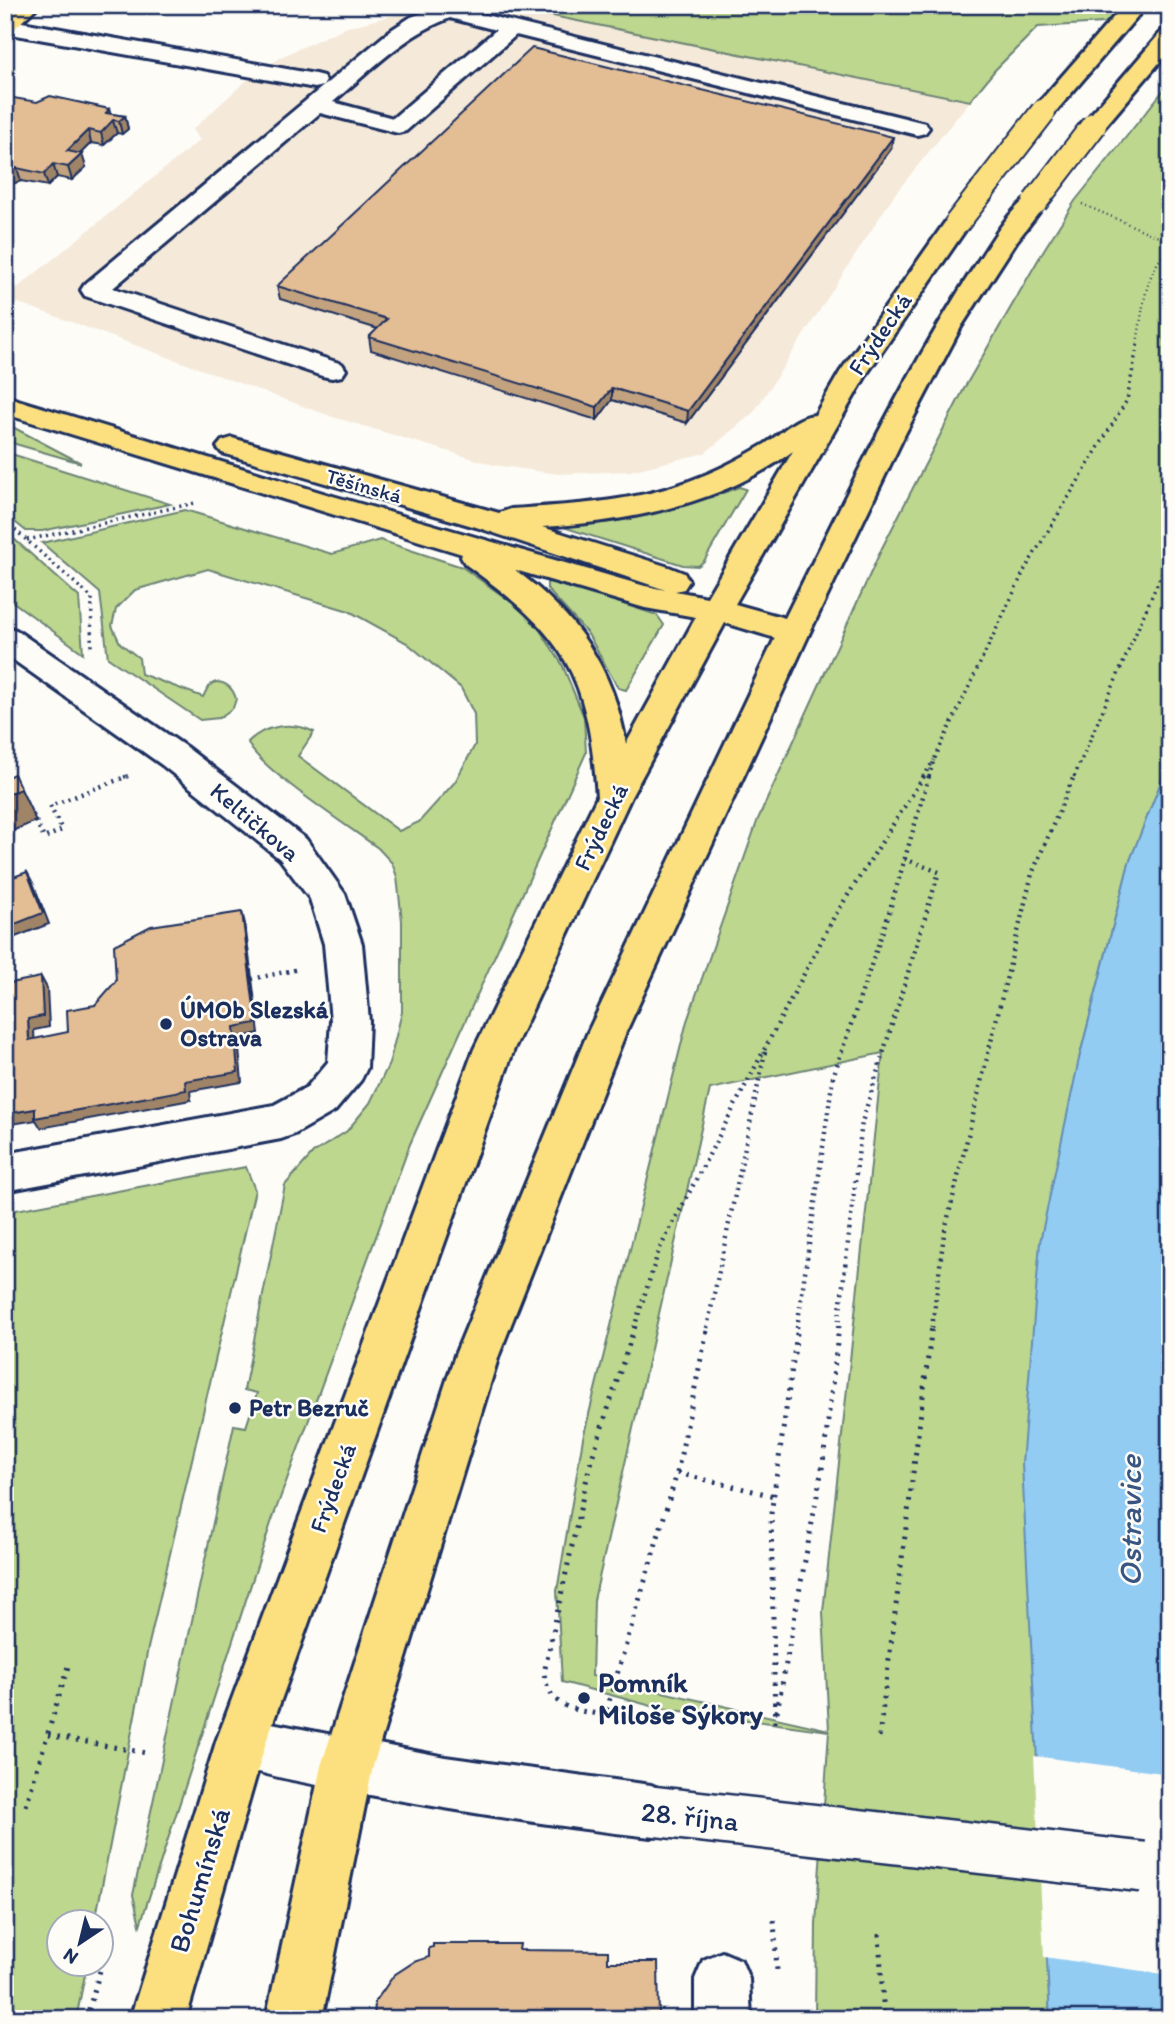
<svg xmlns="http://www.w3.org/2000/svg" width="1175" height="2024" font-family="Itim,sans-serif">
  <rect width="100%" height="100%" fill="#fdfcf7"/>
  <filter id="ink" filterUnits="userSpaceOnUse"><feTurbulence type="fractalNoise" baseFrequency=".0143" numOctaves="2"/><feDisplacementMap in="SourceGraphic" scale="14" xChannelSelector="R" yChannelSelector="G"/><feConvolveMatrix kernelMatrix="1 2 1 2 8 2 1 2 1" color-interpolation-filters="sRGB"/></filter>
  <g filter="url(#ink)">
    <!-- built -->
    <path fill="#f5e9d9" d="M433 5H1060L995 70 894 195 754 412 705 453 630 471 558 474 494 465 333 417 5 298 200 140 192 130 247 80 283 56 344 28Z"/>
    <!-- green -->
    <g fill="#bdd78e" stroke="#6c8376" stroke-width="2" fill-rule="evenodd">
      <path d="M499 5H1136L1119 22 1038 27 995 70 970 101Z"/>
      <path d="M1170 82V759L1129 863 1079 1059 1048 1972 1050 2019H815L816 1924 829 1731 659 1708 562 1682 557 1591 583 1438 687 1021 758 819 882 548 966 385 1045 248 1075 201ZM883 1053 823 1612 829 1730 592 1676 594 1600 710 1089Z"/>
      <path d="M5 423 81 463 5 441Z"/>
      <path d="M5 452 170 504 42 531H26L5 514Z"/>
      <path d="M739 487 746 489 704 561 698 566 683 565 566 528 568 525C628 525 683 508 739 487Z"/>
      <path d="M185 510 332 554 380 540 462 567 530 615 562 664 584 717 586 753 410 1144 271 1523 140 1925 133 1895 234 1425 246 1427 257 1393 244 1390 285 1185 313 1153 347 1131 370 1103 389 1064 402 1012V921L397 877 392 863 378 848C355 831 253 764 248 742 265 725 292 721 314 732L298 756 399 831 419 822 455 782 475 745 474 714 461 688 407 643 349 611 208 569 135 590 116 609 112 626 120 643 139 658 141 674 203 697 208 687 215 682C226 682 233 688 236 699L233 708 219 718 200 720 108 658 100 593 42 543Z"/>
      <path d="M5 531 79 597 83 653 5 596Z"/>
      <path d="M553 581 657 615 664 625 626 690 618 688 588 634 547 589V583Z"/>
      <path d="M246 1167 255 1190 148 1648 95 1922 60 1923V1965H87L76 2019H5V1212Z"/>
    </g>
    <!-- water -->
    <path fill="#93ccf2" stroke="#638db7" stroke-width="2" d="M1170 759V2019H1050L1022 1464 1040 1242 1079 1059 1129 863Z"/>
    <!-- pier -->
    <path fill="#fdfcf7" d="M1034 1756 1170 1774V1975L1044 1957Z"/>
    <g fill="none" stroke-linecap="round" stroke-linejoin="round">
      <!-- minor casing -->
      <g stroke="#1b2f5e" stroke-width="6">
        <g id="minor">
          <path d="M445 5 925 123 929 128 925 133 917 135 516 35 406 131 398 133 320 113 113 288 342 364 346 370 342 376 332 378 322 376 85 296 81 290 85 284 391 30 411 17ZM450 18 496 30 393 118 333 102C370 71 404 35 450 18Z"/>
          <path d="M5 19 315 74 323 76 326 81 323 86 315 88 5 33Z"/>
          <path d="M5 627 16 630 186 747 306 839 345 894 362 944 369 1021 367 1068 361 1080 335 1111 295 1134 281 1139 5 1191V1154L274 1105 307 1087 328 1062 331 1021 324 944 310 899 280 859 162 765 5 654Z"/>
          <path d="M241 1717 445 1757 651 1785 669 1793 677 1811 669 1829 651 1837C553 1826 456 1811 359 1793 314 1784 265 1777 223 1760L216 1742 223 1724Z"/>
          <path d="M722 1952 741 1960 749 1979 751 2019H695V1979L703 1960Z"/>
        </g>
      </g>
      <!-- major casing -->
      <g stroke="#1b2f5e" stroke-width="6">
        <g id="major">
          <path d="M15 5H39L13 30 5 32V13Z"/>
          <path d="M1124 5H1147L1051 117H1035L1031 112 1035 107Z"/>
          <path d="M1170 29V50L1102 130H1086L1082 125 1086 120 1162 31Z"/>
          <path d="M1035 195 1044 197 1047 202 1016 242 961 327 906 432 810 632 626 1032 499 1355 373 1766 322 2019H266L321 1766 455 1355 588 1032 775 638 725 623 631 797 514 1049 266 1742 186 2019H130L216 1742 474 1049 597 797C588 673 566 636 465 564L461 557 462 554 5 414V396L333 496 645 586 666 590 476 527 222 453 217 447 222 441 232 438 499 513 511 509C573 505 638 502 697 478 721 469 743 457 765 444 781 434 796 416 815 415L840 372 948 218 957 215 966 218 970 223 868 372 735 604 785 618C846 495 905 372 980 258 992 240 1016 199 1035 195ZM793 451 707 597 675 591 684 589 689 581 684 573 669 567 542 527C629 522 722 504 793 451ZM515 570 645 608 696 617 626 744C614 669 576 614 515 570Z"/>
        </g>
      </g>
      <!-- path-far3 -->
      <g stroke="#1b2f5e" stroke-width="2.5" stroke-dasharray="1 3.5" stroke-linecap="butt">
        <path d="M1082 204 1170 242"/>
        <path d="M1137 343C1143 312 1144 270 1170 249"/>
      </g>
      <!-- path-far2 -->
      <g stroke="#1b2f5e" stroke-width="3.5" stroke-dasharray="2 4.5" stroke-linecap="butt">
        <path d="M5 521 92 598 91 647"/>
        <path d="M27 540 195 503"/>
        <path d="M124 777 128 776"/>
        <path d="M923 777 934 760"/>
        <path d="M929 777 934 760 1024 571 1127 400 1138 342"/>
        <path d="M1074 777 1170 554"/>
      </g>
      <!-- path-far1 -->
      <g stroke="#1b2f5e" stroke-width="4.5" stroke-dasharray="2 5" stroke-linecap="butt">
        <path d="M33 815 44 838 62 830 50 806 128 776"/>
        <path d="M252 979 299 969"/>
        <path d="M634 1328 659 1250 834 917 924 776"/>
        <path d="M707 1328 766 1047"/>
        <path d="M797 1328 833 1077 888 916 929 776"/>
        <path d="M838 1328 862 1122 939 872 905 859"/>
        <path d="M932 1328 944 1234 1032 874 1074 776"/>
      </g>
      <!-- path -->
      <g stroke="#1b2f5e" stroke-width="5" stroke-dasharray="2.5 7" stroke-linecap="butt">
        <path d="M635 1326 590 1464 544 1673C549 1709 574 1710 605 1715L677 1473 708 1326"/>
        <path d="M677 1473 774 1496"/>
        <path d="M777 1712 823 1463 839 1326"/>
        <path d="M775 1723 771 1514 798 1326"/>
        <path d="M48 1735 146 1753"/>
        <path d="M879 1737 932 1326"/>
        <path d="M26 1806 69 1663"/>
        <path d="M774 1920 777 1971"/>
        <path d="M879 1934 884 2019"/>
        <path d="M86 2019 106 1950"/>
      </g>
      <!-- minor -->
      <use href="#minor" fill="#fdfcf7" fill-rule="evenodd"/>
      <!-- major -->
      <use href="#major" fill="#fce080" fill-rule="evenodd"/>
      <!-- minor-bridge casing -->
      <g stroke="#1b2f5e" stroke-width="54" stroke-linecap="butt">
        <path id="minor-bridge" d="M651 1811 1143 1867"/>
      </g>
      <!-- major-bridge casing -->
      <g stroke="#1b2f5e" stroke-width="28" stroke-linecap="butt">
        <g id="major-bridge">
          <path d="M1035 202 1094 125"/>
          <path d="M957 223 1043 112"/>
        </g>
      </g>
      <!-- minor-bridge -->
      <use href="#minor-bridge" stroke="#fdfcf7" stroke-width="49"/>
      <!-- major-bridge -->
      <use href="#major-bridge" stroke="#fce080" stroke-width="24"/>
    </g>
    <!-- wall -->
    <g fill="#c3a37f" stroke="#1b2f5e" stroke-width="2">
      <path d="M5 100 125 116 128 129 122 134 117 133 104 145 91 143 80 154 86 167 72 180 57 177 48 186 21 181 6 185Z"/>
      <path d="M891 149 687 423 612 400 597 420 371 350 369 337 378 329 280 299 277 286Z"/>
    </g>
    <!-- shaded-wall -->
    <g fill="#9f8468" stroke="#1b2f5e" stroke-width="2">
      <path d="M109 109 117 133 104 145 101 133 106 113Z"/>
      <path d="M125 116 128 129 122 134 119 121Z"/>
      <path d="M88 130 91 143 70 164 67 151Z"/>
      <path d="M893 137 891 149 687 423 688 411Z"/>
      <path d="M82 154 86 167 72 180 68 167Z"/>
      <path d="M53 164 57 177 48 186 44 174Z"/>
      <path d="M17 168 21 181 5 186V172Z"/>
      <path d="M612 388V400L597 420V407Z"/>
      <path d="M21 789 36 821 5 834V795Z"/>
      <path d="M27 872 33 883 49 924 5 941V928Z"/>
      <path d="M242 912 245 924 259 1033 238 1038 242 1082 190 1091 191 1100 41 1128 36 1120 5 1125V1114L185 1081 234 1027Z"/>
      <path d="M41 977 47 988 49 1027 34 1030 35 1050 29 1040 28 1019Z"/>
    </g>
    <!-- building -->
    <g fill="#e3bd94" stroke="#1b2f5e" stroke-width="2">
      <path d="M532 48 893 137 688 411 612 388 597 407 369 337 387 319 277 286Z"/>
      <path d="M50 96 109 109 106 113 125 116 119 121 113 120 101 133 88 130 67 151 82 154 68 167 53 164 44 174 17 168 5 172V100L8 97 37 102Z"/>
      <path d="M14 774 21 789 5 795V778Z"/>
      <path d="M27 872 43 913 5 928V880Z"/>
      <path d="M242 912 256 1023 234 1027 238 1072 185 1081 186 1090 35 1118V1109L5 1114V984L41 977 43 1016 28 1019 29 1040 68 1032 67 1010 95 1005 116 981 114 945 151 926Z"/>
      <path d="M433 1944H520L519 1950 608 1951V1962H658L659 2019H374L375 2002 394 1975 414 1962 429 1957V1948L433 1947Z"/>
    </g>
  </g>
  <!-- markers -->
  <g fill="#1b2f5e" stroke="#fdfcf7" stroke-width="2.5">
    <circle cx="166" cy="1024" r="7"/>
    <circle cx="235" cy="1408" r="7"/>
    <circle cx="584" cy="1698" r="7"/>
  </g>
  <g text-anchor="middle" stroke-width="5" stroke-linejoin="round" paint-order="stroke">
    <!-- far-street labels -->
    <g font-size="21" fill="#1b2f5e" stroke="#fdfcf7">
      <text transform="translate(364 486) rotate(16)" y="7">Těšínská</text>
    </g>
    <!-- street labels -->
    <g font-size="24" fill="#1b2f5e" stroke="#fdfcf7">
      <text transform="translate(880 334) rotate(-56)" y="8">Frýdecká</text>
      <text transform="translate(255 822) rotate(40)" y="8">Keltičkova</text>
      <text transform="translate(601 827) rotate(-64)" y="8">Frýdecká</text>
      <text transform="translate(333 1488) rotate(-70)" y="8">Frýdecká</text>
    </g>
    <!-- poi labels -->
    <g font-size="24" font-weight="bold" fill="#1b2f5e" stroke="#fdfcf7" text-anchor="start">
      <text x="180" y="1018">ÚMOb Slezská<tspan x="180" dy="28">Ostrava</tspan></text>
      <text x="249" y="1416">Petr Bezruč</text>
    </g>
    <!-- near-poi labels -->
    <g font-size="28" font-weight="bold" fill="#1b2f5e" stroke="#fdfcf7" text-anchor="start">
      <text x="598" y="1692">Pomník<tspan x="598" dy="32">Miloše Sýkory</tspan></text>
    </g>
    <!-- near-street labels -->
    <g font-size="28" fill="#1b2f5e" stroke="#fdfcf7">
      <text transform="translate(690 1816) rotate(6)" y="10">28. října</text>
      <text transform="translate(199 1880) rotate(-73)" y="10">Bohumínská</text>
    </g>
    <!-- near-water labels -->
    <g font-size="32" font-style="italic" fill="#395683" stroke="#fdfcf7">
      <text transform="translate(1130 1521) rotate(-90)" y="11">Ostravice</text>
    </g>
  </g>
  <!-- margin -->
  <rect width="1175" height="2024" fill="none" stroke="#fdfcf7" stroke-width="28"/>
  <rect x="14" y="14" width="1147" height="1996" fill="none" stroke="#1b2f5e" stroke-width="2.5" filter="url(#ink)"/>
  <!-- north arrow -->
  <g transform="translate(80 1943) rotate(215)"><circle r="33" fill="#fdfcf7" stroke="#a3aaba" stroke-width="2"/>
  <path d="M0-5L12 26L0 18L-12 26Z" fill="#1b2f5e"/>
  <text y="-10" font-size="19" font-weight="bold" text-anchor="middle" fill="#1b2f5e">N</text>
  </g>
</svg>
